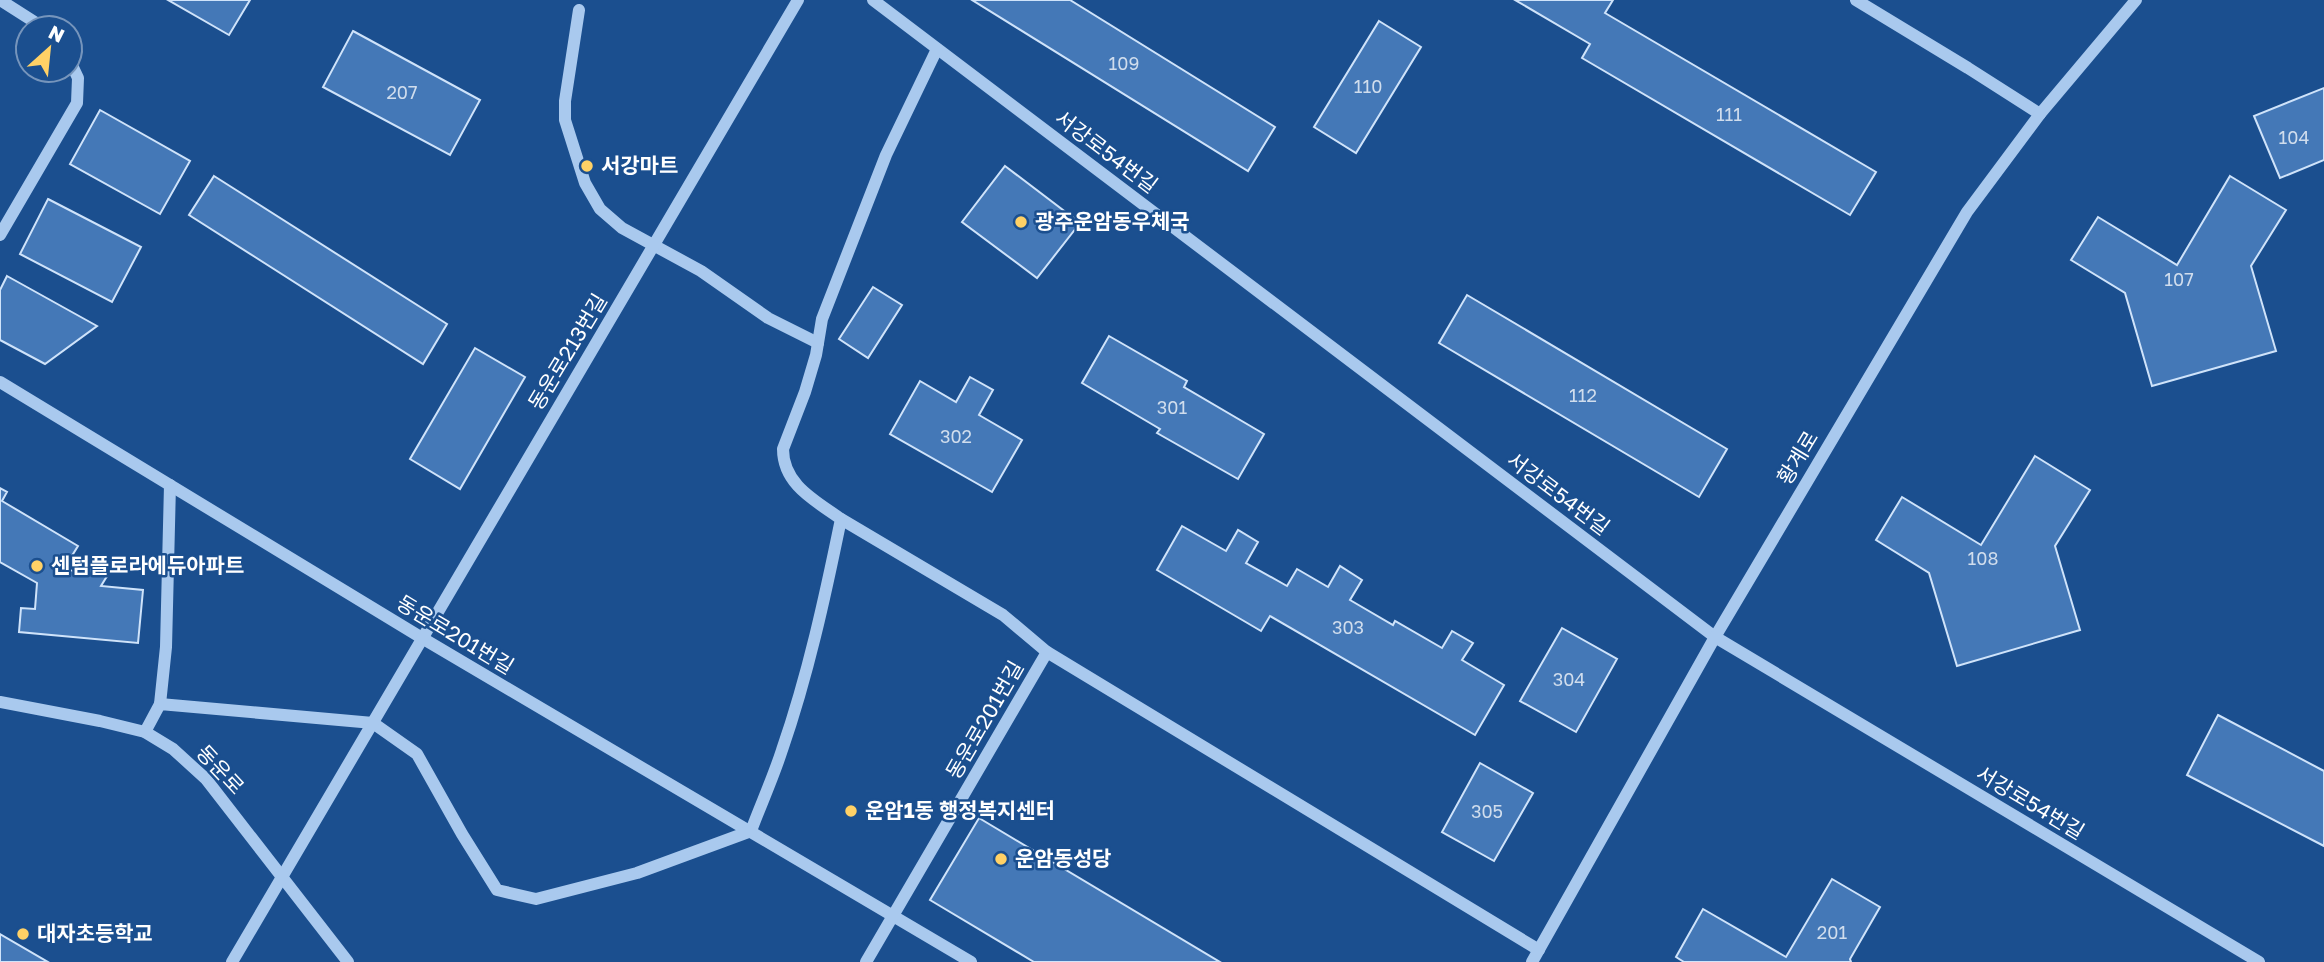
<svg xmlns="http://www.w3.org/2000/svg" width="2324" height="962" font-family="'Golos Text','Noto Sans KR',sans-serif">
  <rect width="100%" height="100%" fill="#1b4f8f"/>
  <!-- building -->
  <g fill="#4478b7" stroke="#cfe3fa" stroke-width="2">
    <path d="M168 0H250L229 35Z"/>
    <path d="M972 0H1070L1275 127 1248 171Z"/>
    <path d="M1515 0H1613L1605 13 1876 172 1850 215 1582 58 1590 44Z"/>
    <path d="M1379 21 1421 47 1356 153 1314 127Z"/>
    <path d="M353 31 480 100 450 155 323 87Z"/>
    <path d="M2324 88V160L2280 178 2254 116Z"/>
    <path d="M100 110 190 161 160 214 70 164Z"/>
    <path d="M1005 166 1080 223 1037 278 962 222Z"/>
    <path d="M214 176 447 324 423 364 189 215Z"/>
    <path d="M2230 176 2286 210 2251 266 2276 351 2152 386 2125 293 2071 260 2098 217 2177 265Z"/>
    <path d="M48 199 141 247 112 302 20 254Z"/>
    <path d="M7 276 97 326 45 364 0 340V290Z"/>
    <path d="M873 287 902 305 868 358 839 339Z"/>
    <path d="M1467 295 1727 449 1699 497 1439 343Z"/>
    <path d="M1109 336 1187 381 1184 387 1264 434 1238 479 1157 433 1160 429 1082 383Z"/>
    <path d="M475 348 525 377 460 489 410 459Z"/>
    <path d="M970 377 993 390 979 415 1022 440 992 492 890 434 920 381 956 402Z"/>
    <path d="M2035 456 2090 490 2055 546 2080 630 1957 666 1929 573 1876 540 1902 497 1981 545Z"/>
    <path d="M0 488 7 492 2 501 78 546 65 567 74 572 79 564 90 571 97 559 112 568 101 586 143 590 138 643 19 632 21 608 35 609 37 583 0 562Z"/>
    <path d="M1182 526 1226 551 1238 530 1258 542 1246 563 1287 586 1297 569 1328 587 1340 566 1362 580 1350 600 1393 625 1395 621 1442 648 1452 631 1473 643 1462 660 1504 685 1475 735 1270 616 1261 631 1157 570Z"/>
    <path d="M1562 628 1617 659 1576 732 1520 701Z"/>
    <path d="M2218 715 2324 771V846L2187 775Z"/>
    <path d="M1480 763 1533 793 1494 861 1442 832Z"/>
    <path d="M979 818 1220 962H1034L930 900Z"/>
    <path d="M1832 879 1880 907 1850 959 1851 962H1684L1676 957 1703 909 1786 957Z"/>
    <path d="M0 934 48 962H0Z"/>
  </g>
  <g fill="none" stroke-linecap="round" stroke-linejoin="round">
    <!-- minor -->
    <g stroke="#a9c9ee" stroke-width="12">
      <path d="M0 0 44 28"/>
      <path d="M873 0 1715 637 2259 962"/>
      <path d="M1856 0 1968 68 2040 114"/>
      <path d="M579 10 565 101V120L585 183 600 209 622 228 701 271 768 318 818 343"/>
      <path d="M0 235 77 103 78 78 70 61"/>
      <path d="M0 382 422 638 971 962"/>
      <path d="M841 519 1003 615 1047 652 1539 950"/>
      <path d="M0 702 100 721 145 732 173 749 206 779 348 962"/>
      <path d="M160 704 166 647 170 485"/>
      <path d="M145 732 160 704 373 723 417 754 462 834 497 890 536 899 637 873 751 831C761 804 773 778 782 750 808 675 825 597 841 519 816 501 783 485 783 449L805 392 816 355 822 319 886 155 937 49"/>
      <path d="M232 962 798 0"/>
      <path d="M866 962 1047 652"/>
      <path d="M1532 962 1715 637 1967 212 2040 114 2136 0"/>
    </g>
  </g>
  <!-- markers -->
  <g fill="#ffd166" stroke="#1b4f8f" stroke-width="2.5">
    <circle cx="587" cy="166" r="7"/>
    <circle cx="1021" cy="222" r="7"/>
    <circle cx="37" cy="566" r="7"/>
    <circle cx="851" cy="811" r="7"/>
    <circle cx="1001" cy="859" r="7"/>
    <circle cx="23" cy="934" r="7"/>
  </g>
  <g text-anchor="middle" stroke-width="5" stroke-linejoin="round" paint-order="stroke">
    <!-- number labels -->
    <g font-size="18" fill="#d0dded">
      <text x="1124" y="70">109</text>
      <text x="1368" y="93">110</text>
      <text x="402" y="99">207</text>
      <text x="1729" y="121">111</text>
      <text x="2294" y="144">104</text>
      <text x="2179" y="286">107</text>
      <text x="1583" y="402">112</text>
      <text x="1172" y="414">301</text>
      <text x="956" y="443">302</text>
      <text x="1983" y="565">108</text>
      <text x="1348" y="634">303</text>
      <text x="1569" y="686">304</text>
      <text x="1487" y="818">305</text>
      <text x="1832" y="939">201</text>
    </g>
    <!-- street labels -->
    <g font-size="21" fill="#fff" stroke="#1b4f8f">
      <text transform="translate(1106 152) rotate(37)" y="7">서강로54번길</text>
      <text transform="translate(568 352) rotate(-59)" y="7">동운로213번길</text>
      <text transform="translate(1798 458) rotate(-59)" y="7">황계로</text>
      <text transform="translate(1558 494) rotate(37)" y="7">서강로54번길</text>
      <text transform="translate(455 635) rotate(31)" y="7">동운로201번길</text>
      <text transform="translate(985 720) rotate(-60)" y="7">동운로201번길</text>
      <text transform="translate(220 770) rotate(47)" y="7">동운로</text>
      <text transform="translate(2030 803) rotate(31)" y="7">서강로54번길</text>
    </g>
    <!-- poi labels -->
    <g font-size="21" font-weight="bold" fill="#fff" stroke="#1b4f8f" text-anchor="start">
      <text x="601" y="173">서강마트</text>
      <text x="1035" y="229">광주운암동우체국</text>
      <text x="51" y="573">센텀플로라에듀아파트</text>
      <text x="865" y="818">운암1동 행정복지센터</text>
      <text x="1015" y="866">운암동성당</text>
      <text x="37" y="941">대자초등학교</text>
    </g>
  </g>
  <!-- north arrow -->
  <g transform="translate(49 49) rotate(27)"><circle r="33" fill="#1b4f8f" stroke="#7695bc" stroke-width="2"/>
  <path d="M0-5L12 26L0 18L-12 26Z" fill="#ffd166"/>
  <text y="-10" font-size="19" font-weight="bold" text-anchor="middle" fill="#ffffff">N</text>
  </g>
</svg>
